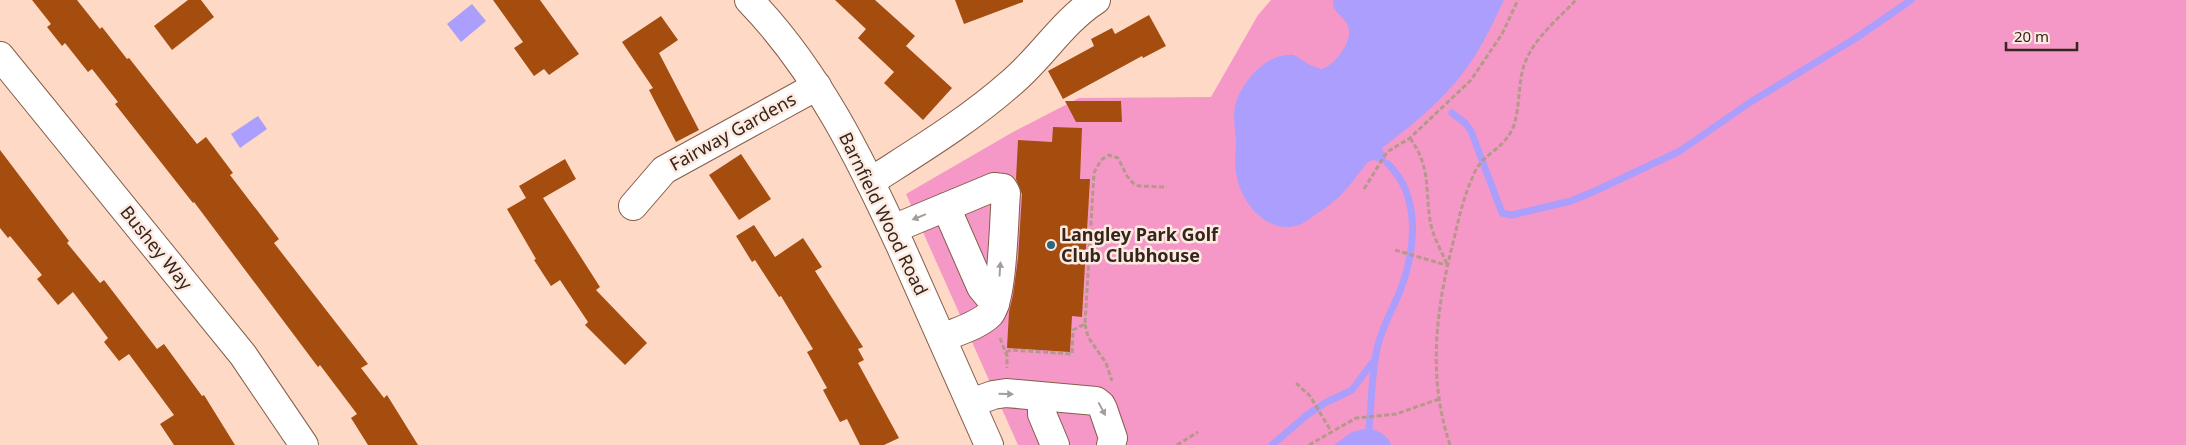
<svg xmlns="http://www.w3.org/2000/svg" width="2186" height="445" font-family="'Noto Sans',sans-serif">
  <rect width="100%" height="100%" fill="#fdd9c6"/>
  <!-- green -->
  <path fill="#f698c7" d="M1271 0H2186V445H1018L906 194 1013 132 1079 98 1211 97 1258 15Z"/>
  <!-- water -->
  <g fill="#ab9efc">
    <path d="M1333 0H1504C1492 25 1480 51 1463 73 1441 102 1410 127 1382 148L1388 164 1373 160 1368 162C1348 186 1344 197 1315 215 1309 219 1302 225 1295 226 1267 233 1242 203 1237 178 1234 166 1236 153 1236 140 1235 129 1233 118 1235 106 1241 82 1267 52 1294 55L1310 65 1321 69C1335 66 1354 40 1348 26 1344 15 1332 14 1333 0Z"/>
    <path d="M472 4 486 21 461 42 447 24Z"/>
    <path d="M258 116 267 129 240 148 231 134Z"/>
    <path d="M1369 428C1378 431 1388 435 1391 445H1334L1352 432Z"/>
  </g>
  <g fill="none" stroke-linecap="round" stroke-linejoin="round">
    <!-- stream -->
    <g stroke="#ab9efc" stroke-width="7">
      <path d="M1452 113 1465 123 1471 131 1502 213 1512 215 1571 201 1595 191 1680 151 1749 103 1856 38 1911 0"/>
      <path d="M1369 428C1372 401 1371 372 1378 345 1382 328 1391 312 1398 296 1415 255 1423 198 1388 164"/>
      <path d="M1272 445 1307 415 1325 403 1352 390 1375 359"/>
    </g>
  </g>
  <!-- building -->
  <g fill="#a54d0e">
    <path d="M32 0H77L100 29 102 27 127 59 129 58 197 144 206 137 233 173 230 175 279 239 274 243 368 364 361 368 384 398 387 395 418 445H368L351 418 357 414 320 365 318 367 194 202 193 203 115 104 118 102 92 69 88 72 65 43 62 46 47 27 51 24Z"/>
    <path d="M188 0H201L214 17 172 50 154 26Z"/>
    <path d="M493 0H540L579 54 549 75 544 69 534 76 514 48 523 42Z"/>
    <path d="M835 0H875L915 36 906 46 952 88 923 120 884 83 894 72 858 38 866 29Z"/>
    <path d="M955 0H1023V2L964 24Z"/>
    <path d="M1149 15 1166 46 1143 58 1142 56 1063 99 1048 71 1094 46 1091 39 1112 28 1115 34Z"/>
    <path d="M661 16 678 40 659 53 699 130 676 142 649 90 653 88 622 42Z"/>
    <path d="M1065 101H1121L1122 122H1076Z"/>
    <path d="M1053 127 1082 128 1080 179H1090L1082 317 1072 316 1070 352 1007 348 1009 312 1013 295 1018 258 1022 194 1016 179 1018 140 1052 142Z"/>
    <path d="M0 150 69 241 67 243 100 283 104 280 157 349 164 344 202 396 204 395 235 445H174L160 424 174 415 129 354 119 361 104 342 108 338 73 292 58 305 37 279 42 275 10 236 8 238 0 228Z"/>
    <path d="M741 154 771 199 739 220 709 175Z"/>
    <path d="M565 159 576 179 543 198 600 287 596 290 647 343 625 365 585 325 588 322 560 280 551 286 534 260 536 259 507 209 526 198 519 186Z"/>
    <path d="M754 225 775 257 803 238 822 267 815 271 863 347 858 349 864 360 858 363 899 438 884 445H860L847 419 840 422 823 390 827 388 807 352 813 349 781 296 779 297 755 260 752 262 736 236Z"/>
  </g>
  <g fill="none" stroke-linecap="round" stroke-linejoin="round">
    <!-- minor casing -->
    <g stroke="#855e4a" stroke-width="30">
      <g id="minor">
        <path d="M749 0C817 70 861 160 901 247 931 313 960 379 989 445"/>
        <path d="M0 56 243 355 304 445"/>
        <path d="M870 182C918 151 968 121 1011 83 1041 58 1063 21 1096 0"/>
        <path d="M633 206 664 170 817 86"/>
        <path d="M946 207 981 287 995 304"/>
        <path d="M893 229 994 187 1003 188 1006 193C1004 214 1003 301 990 314 978 326 958 331 942 338"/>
        <path d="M1042 398V414L1055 445"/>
        <path d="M971 403 993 395 1006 393 1096 401 1101 405 1103 409 1113 438 1111 445"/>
      </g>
    </g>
    <!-- path -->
    <g stroke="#b59889" stroke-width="3" stroke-dasharray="5 2.5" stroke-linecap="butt">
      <path d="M1410 138C1431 168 1425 187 1430 220 1432 235 1441 250 1447 264"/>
      <path d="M1364 189 1387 152 1410 138 1471 80 1502 34 1518 0"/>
      <path d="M1395 250 1446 265"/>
      <path d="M1085 324 1088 337 1106 363 1112 381"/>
      <path d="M1000 338 1007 356V368"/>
      <path d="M1006 352 1011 350 1072 354 1073 330 1085 324 1094 173 1101 160 1109 155 1118 158 1127 176 1133 183 1139 186 1167 187"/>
      <path d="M1296 383 1310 396 1331 431"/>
      <path d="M1177 445 1198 432"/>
      <path d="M1309 445 1356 418 1396 414 1439 399"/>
      <path d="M1450 445C1427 376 1436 308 1454 239 1459 217 1464 195 1474 174 1482 153 1505 150 1514 125 1520 106 1518 84 1524 65 1533 39 1558 19 1576 0"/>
    </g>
    <!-- minor -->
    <use href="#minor" stroke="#fff" stroke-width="28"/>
  </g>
  <!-- one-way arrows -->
  <defs><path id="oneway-solid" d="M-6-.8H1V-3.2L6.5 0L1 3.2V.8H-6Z" transform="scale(1.25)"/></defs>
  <g fill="#a59d99">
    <use href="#oneway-solid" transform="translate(919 217) rotate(158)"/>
    <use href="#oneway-solid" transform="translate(1000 269) rotate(-86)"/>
    <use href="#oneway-solid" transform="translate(1006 394) rotate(1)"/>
    <use href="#oneway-solid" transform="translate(1102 409) rotate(62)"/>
  </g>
  <!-- markers -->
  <circle fill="#2c667f" stroke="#fdeae1" stroke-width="2" cx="1051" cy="245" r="5"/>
  <g text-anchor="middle" stroke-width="5" stroke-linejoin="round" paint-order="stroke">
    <!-- street labels -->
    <g font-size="18" fill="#36251c" stroke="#fdeae1">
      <text transform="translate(733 132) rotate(-29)" y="6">Fairway Gardens</text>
      <text transform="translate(883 214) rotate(64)" y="6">Barnfield Wood Road</text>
      <text transform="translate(156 248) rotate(51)" y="6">Bushey Way</text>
    </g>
    <!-- poi labels -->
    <g font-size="18" font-weight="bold" fill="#36251c" stroke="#fdeae1" text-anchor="start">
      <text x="1061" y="241">Langley Park Golf<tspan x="1061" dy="21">Club Clubhouse</tspan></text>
    </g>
  </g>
  <!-- scale -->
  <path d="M2006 42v8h71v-8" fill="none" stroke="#36251c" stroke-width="2.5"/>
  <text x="2014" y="42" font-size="15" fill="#36251c" stroke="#fdeae1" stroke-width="4" paint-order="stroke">20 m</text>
</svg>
